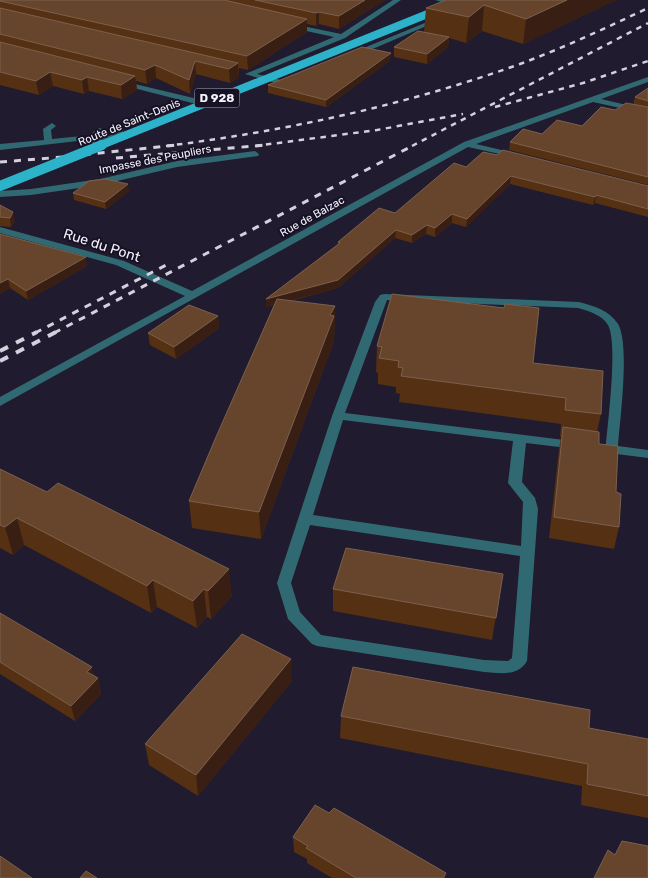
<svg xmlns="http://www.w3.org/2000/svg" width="648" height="878" font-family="Rubik,sans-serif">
  <rect width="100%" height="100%" fill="#201b2e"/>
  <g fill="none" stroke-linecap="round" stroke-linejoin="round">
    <!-- lane -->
    <g fill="#316973" fill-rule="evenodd">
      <path d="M52 123 56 126 51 130 52 139 82 136 85 138 99 128 106 130 89 142 86 140 0 150V144L44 140 43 129Z"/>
      <path d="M384 294 579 302C594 306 609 310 618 324 630 344 620 420 618 446L648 450V458L601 452 595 448 597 445 606 444C608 421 618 343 608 325 602 315 589 311 578 308L387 300 345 413 580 442 582 445 580 448 576 449 526 443 522 482 535 498 538 509 527 661C518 677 499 673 484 672L317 646 312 644 288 619 277 583 332 416 375 302 380 295ZM343 420 513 441 508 483 523 502 521 546 313 515ZM310 525 520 556 512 658 508 661 484 660 321 635 300 612 291 583Z"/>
    </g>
    <!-- street -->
    <g fill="#316973" fill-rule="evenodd">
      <path d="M393 0H401L345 38 257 74 281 80 293 76 297 78 296 80 282 85 245 74 334 37 288 27V23L341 34Z"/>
      <path d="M435 0H448V1L445 3Z"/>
      <path d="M437 18 443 19 356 56 349 54Z"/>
      <path d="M648 77V82L601 99 648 110V114L593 102 476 144 518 154V158L468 147 0 406V397L185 296 116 265 0 233V227L124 261 192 291 464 142Z"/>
      <path d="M118 80 206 101 207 103 200 105 118 84Z"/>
      <path d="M122 131 126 134 125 136C114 141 88 147 78 139L82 136H109Z"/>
      <path d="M255 151 259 154 258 156 177 167 100 185 31 195 0 197V191L31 189 100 179 177 161Z"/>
    </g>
    <!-- rail-far2 -->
    <g stroke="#d4d1df" stroke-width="2.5" stroke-dasharray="5.5 5.5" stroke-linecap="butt">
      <path d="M495 107 583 83 648 61"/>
      <path d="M166 146C286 131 406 105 520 64 563 48 606 28 648 8"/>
      <path d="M255 146 377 130 463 114"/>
      <path d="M412 146 648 23"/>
    </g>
    <!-- rail-far1 -->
    <g stroke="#d4d1df" stroke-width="3" stroke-dasharray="7 7" stroke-linecap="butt">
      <path d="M116 158 266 145"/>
      <path d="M0 162 63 157 176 145"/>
      <path d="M35 333 170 263"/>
      <path d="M54 333 414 145"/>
    </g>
    <!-- rail -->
    <g stroke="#d4d1df" stroke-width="4" stroke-dasharray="9 9" stroke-linecap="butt">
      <path d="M0 351 37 332"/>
      <path d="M0 361 56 332"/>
    </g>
    <!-- primary-bridge-far1 -->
    <path stroke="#2cb3ca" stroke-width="8" d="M99 146 435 11"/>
    <!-- primary-bridge -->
    <path stroke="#2cb3ca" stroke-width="10" d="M0 186 102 145"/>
  </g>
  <!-- wall -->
  <g fill="#553013">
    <path d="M0 0H385L339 29 319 24 316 26 307 24V32L248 70 239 68V77L230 83 196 74 190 94 156 78 147 84 136 81 137 90 122 99 89 91 84 94 53 86 39 95 0 85Z"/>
    <path d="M446 0H616L523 44 482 31 466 43 449 38 448 47 427 64 394 57V47L424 32 426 8Z"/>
    <path d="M390 61 326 107 268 93V85Z"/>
    <path d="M648 88V185L509 150 510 142 542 134 582 126 615 110 633 105 635 97Z"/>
    <path d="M497 155 648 186V217L595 203 593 205 510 184 466 227 452 223 435 237 426 234 412 243 395 238 338 288 291 301 335 306 334 341 261 539 192 528 189 501 274 305 266 307V299L337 245 338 242 395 213 466 167Z"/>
    <path d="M129 191 106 209 74 200 73 193Z"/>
    <path d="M0 205 15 221 11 227 0 226Z"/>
    <path d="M0 234 87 266 28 300 10 288 0 294Z"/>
    <path d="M218 316 219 328 176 359 150 345 148 333Z"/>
    <path d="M377 346 533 363 601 414 597 432 599 444 616 492 619 527 614 549 549 538 559 449 561 437H560L561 424 399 402 400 394 396 393V387L378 384V373L376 372Z"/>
    <path d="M0 469 232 596 211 619 207 617 197 628 157 607 151 613 24 545 13 555 0 548Z"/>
    <path d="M503 574 492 640 333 611V589Z"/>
    <path d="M0 613 98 678 101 694 75 721 0 674Z"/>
    <path d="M292 681 198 796 149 765 145 744Z"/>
    <path d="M341 716 589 728 648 739V818L581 805 582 786 340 738Z"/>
    <path d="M329 813 446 873 445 878H332L307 863V859L294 852 293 837Z"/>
  </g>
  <!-- shaded-wall -->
  <g fill="#391f13">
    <path d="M365 0H385L339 29V16Z"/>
    <path d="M567 0H616L523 44 526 19Z"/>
    <path d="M484 5 482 31 466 43 469 17Z"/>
    <path d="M319 12V24L316 26V13Z"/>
    <path d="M307 19V32L248 70 247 56Z"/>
    <path d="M449 37 448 47 427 64V54Z"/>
    <path d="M391 53 390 61 326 107V100Z"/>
    <path d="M195 61 196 74 190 94 189 80Z"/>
    <path d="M238 63 239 77 230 83 229 69Z"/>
    <path d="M155 65 156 78 147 84 145 70Z"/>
    <path d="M50 72 53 86 39 95 36 81Z"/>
    <path d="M135 76 137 90 122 99 121 85Z"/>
    <path d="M87 77 89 91 84 94 82 80Z"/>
    <path d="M511 176 510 184 466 227 467 219Z"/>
    <path d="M128 184 129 191 106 209 105 202Z"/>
    <path d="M596 195 595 203 593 205 595 197Z"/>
    <path d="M13 212 15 221 11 227 10 218Z"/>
    <path d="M452 214V223L435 237V228Z"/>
    <path d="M427 225 426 234 412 243V235Z"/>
    <path d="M396 230 395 238 338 288 266 307V299Z"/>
    <path d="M86 257 87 266 28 300 26 291Z"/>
    <path d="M8 279 10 288 0 294V283Z"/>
    <path d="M335 306 334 341 261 539 259 512 330 315Z"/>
    <path d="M218 316 219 328 176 359 174 347Z"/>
    <path d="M17 518 24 545 13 555 5 527Z"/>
    <path d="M229 569 232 596 211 619 208 591Z"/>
    <path d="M153 580 157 607 151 613 147 586Z"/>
    <path d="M204 589 207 617 197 628 193 601Z"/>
    <path d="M291 659 292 681 198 796 196 775Z"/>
    <path d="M92 667 95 681 98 678 101 694 75 721 71 706 87 672Z"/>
  </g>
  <!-- building -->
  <g fill="#66452c" stroke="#7c604d">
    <path d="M0 0H224L307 19 247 56 0 1Z"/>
    <path d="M255 0H365L339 16 319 12 316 13Z"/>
    <path d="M446 0H567L526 19 484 5 469 17 426 8Z"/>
    <path d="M0 8 238 63 229 69 195 61 189 80 155 65 145 70 0 34Z"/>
    <path d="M418 31 449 37 427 54 394 47Z"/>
    <path d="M0 42 135 76 121 85 87 77 82 80 50 72 36 81 0 72Z"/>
    <path d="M362 47 391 53 326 100 268 85Z"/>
    <path d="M648 88V101L635 97Z"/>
    <path d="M626 103 648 107V177L510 142 523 129 542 134 557 120 582 126 601 107 615 110Z"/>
    <path d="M503 150 648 186V209L596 195 595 197 511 176 467 219 452 214 435 228 427 225 412 235 396 230 338 280 266 299 340 243 338 242 379 208 395 213 454 163 466 167 483 152 497 155Z"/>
    <path d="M105 179 128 184 105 202 73 193 89 181Z"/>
    <path d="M0 205 13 212 10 218 0 217Z"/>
    <path d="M0 234 86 257 26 291 8 279 0 283Z"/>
    <path d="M392 294 504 308 505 304 539 308 533 363 603 371 601 414 565 410 566 398 401 376 403 368 398 367 399 361 379 358 382 347 377 346Z"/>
    <path d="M277 299 335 306 330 315 334 316 259 512 189 501 216 437Z"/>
    <path d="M189 305 218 316 174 347 148 333Z"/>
    <path d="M563 427 599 432V444L618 446 616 492 621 494 619 527 554 517Z"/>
    <path d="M0 469 47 492 58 483 229 569 208 591 204 589 193 601 153 580 147 586 17 518 5 527 0 525Z"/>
    <path d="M346 548 503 574 496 618 333 589Z"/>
    <path d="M0 613 92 667 87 672 98 678 71 706 0 662Z"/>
    <path d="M242 634 291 659 196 775 145 744Z"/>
    <path d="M353 667 590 710 589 728 648 739V796L587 784 588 764 341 716Z"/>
    <path d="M315 805 329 813 334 808 446 873 443 878H356L306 848 308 846 293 837Z"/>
    <path d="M622 841 648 846V878H594L608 850 615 855Z"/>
    <path d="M0 856 32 878H0Z"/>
    <path d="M86 871 97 878H80Z"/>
  </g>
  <g text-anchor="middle" stroke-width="4" stroke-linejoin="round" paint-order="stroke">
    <!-- far-street labels -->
    <g font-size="11" fill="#f4f2ff" stroke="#161224">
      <text transform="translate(129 122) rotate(-22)" y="4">Route de Saint-Denis</text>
      <text transform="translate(155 159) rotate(-11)" y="4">Impasse des Peupliers</text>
      <text transform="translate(312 216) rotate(-29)" y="4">Rue de Balzac</text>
    </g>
    <!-- shield labels -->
    <rect fill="#161224" stroke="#b1afbd" stroke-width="1" x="194.5" y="88.5" width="45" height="19" rx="4"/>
    <g font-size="12" font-weight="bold" fill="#f4f2ff">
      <text x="217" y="102">D 928</text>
    </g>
    <!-- street labels -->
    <g font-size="14" fill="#f4f2ff" stroke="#161224">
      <text transform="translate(102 245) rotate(18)" y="5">Rue du Pont</text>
    </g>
  </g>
</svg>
